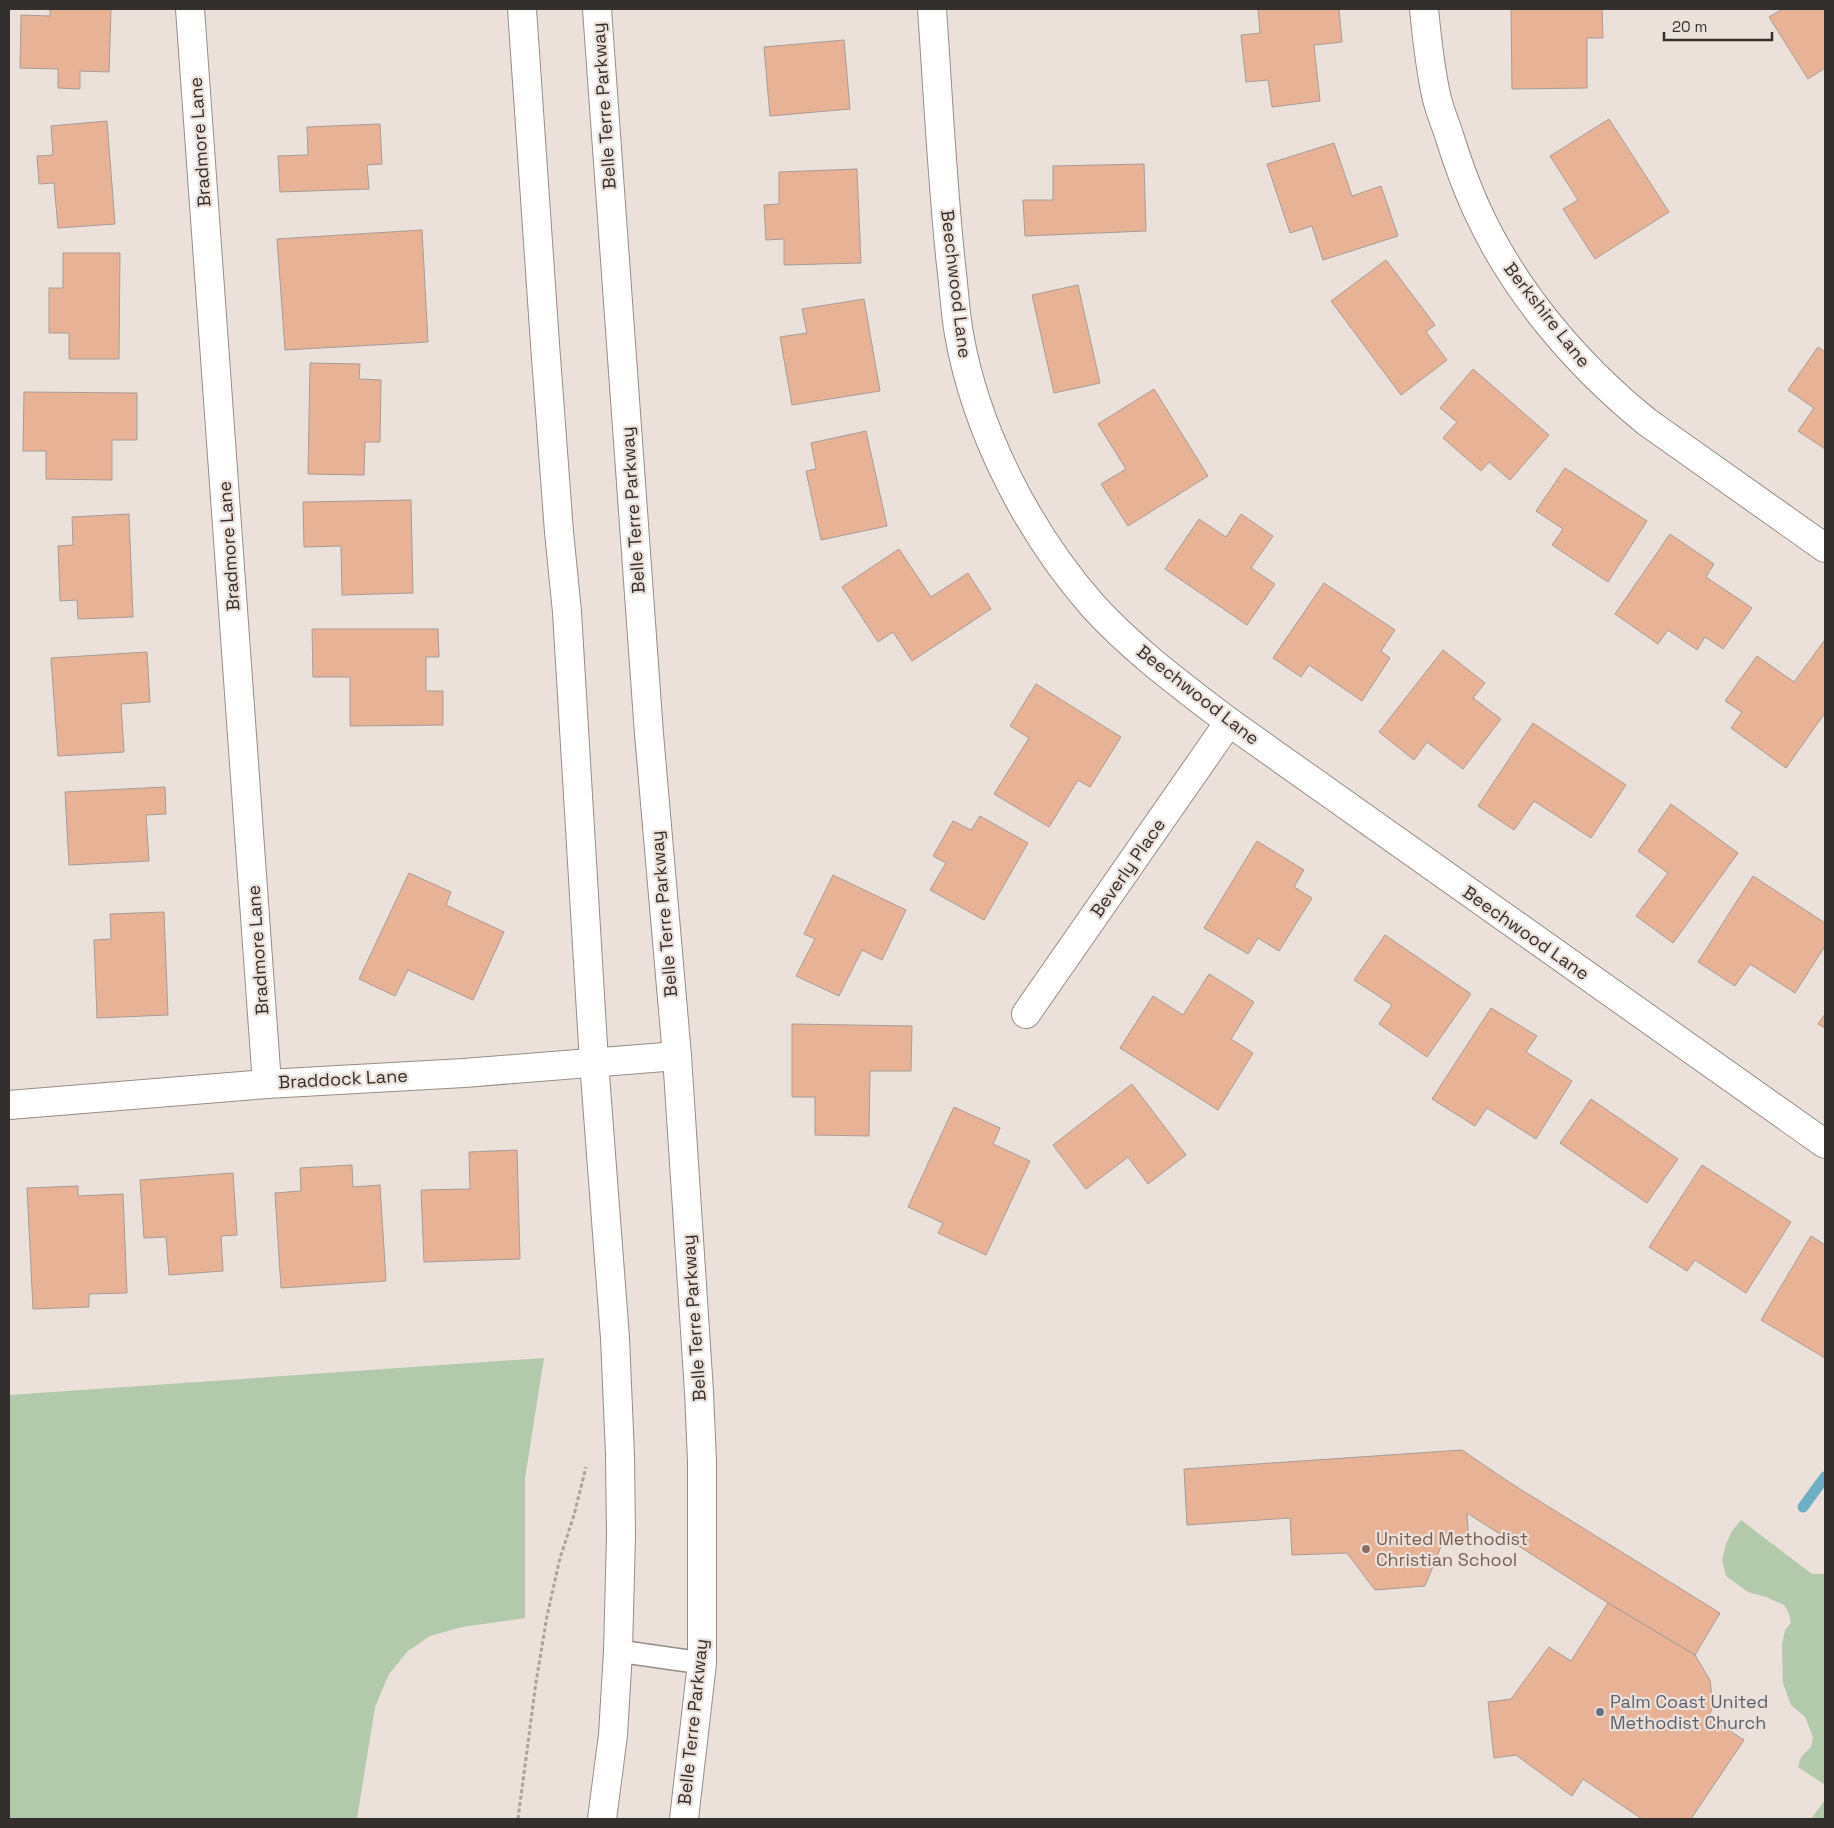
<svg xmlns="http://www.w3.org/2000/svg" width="1834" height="1828" font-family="'Space Grotesk',sans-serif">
  <rect width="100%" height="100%" fill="#ece1da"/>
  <!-- green -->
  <g fill="#b3c9ac">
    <path d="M544 1358 525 1478V1618L462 1627 430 1636 408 1651 389 1674 375 1707 357 1819H9V1395Z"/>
    <path d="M1741 1520 1812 1574H1825V1785L1798 1767 1801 1757 1811 1747 1813 1737 1805 1717 1791 1705 1783 1683 1782 1645 1785 1630 1791 1623 1789 1613 1784 1605 1766 1597 1748 1592 1726 1576 1722 1560 1726 1544 1732 1531Z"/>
    <path d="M1825 1800V1819H1811Z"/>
  </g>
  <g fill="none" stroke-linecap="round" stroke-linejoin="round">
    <!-- stream -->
    <path stroke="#6fafc6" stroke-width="11" d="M1803 1507 1825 1477"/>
  </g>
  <!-- building -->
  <g fill="#e7b296" stroke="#a79c96">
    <path d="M50 9H111L109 72 80 71V89L58 88V69L20 68 21 15 50 16Z"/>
    <path d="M1258 9H1339L1342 42 1314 45 1320 101 1272 107 1268 80 1246 82 1241 35 1260 33Z"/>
    <path d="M1511 9H1602L1603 38H1587V88L1512 89Z"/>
    <path d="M1783 9H1825V68L1808 79 1769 17Z"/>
    <path d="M844 40 850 109 770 116 764 47Z"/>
    <path d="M1609 119 1669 212 1595 259 1563 209 1578 200 1550 156Z"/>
    <path d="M107 121 115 224 58 228 54 183 39 184 37 156 53 155 51 126Z"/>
    <path d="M380 124 382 164 367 165 369 189 280 192 278 156 308 155 307 127Z"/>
    <path d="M1334 143 1352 196 1381 186 1398 236 1323 260 1312 226 1290 233 1267 164Z"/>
    <path d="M1144 164 1146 231 1025 236 1023 200H1053V166Z"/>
    <path d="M857 169 861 263 784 265V239L766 240 764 205 779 204V172Z"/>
    <path d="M422 230 428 342 285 350 277 239Z"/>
    <path d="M63 253H120L119 359H69V333H49V288H63Z"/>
    <path d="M1386 260 1435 325 1426 332 1447 360 1401 395 1331 301Z"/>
    <path d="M1078 285 1100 383 1054 393 1032 295Z"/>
    <path d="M864 299 880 391 792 405 780 337 807 333 802 309Z"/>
    <path d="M1818 347 1825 352V449L1798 431 1814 408 1788 390Z"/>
    <path d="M310 363 360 364 359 379 381 380 380 442H365L364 475 308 474Z"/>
    <path d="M1473 369 1549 435 1510 480 1489 462 1481 471 1443 438 1457 422 1440 408Z"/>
    <path d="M1154 389 1208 476 1128 526 1101 484 1126 469 1098 424Z"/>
    <path d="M24 392 137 393V440H112V480L46 479V451H23Z"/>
    <path d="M866 431 887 526 821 540 806 471 816 469 811 443Z"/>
    <path d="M1565 468 1647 521 1608 582 1552 545 1563 529 1536 511Z"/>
    <path d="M411 500 413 593 342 595 341 546 304 547 303 502Z"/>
    <path d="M129 514 133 617 78 619 77 600 60 601 58 546 73 545 72 517Z"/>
    <path d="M1241 514 1273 536 1251 568 1275 584 1247 625 1165 569 1199 519 1226 537Z"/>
    <path d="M1670 534 1714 564 1706 577 1752 608 1723 649 1705 637 1697 650 1668 630 1658 644 1615 614Z"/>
    <path d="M899 549 931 597 968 573 991 609 912 661 893 632 878 642 842 587Z"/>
    <path d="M1324 583 1395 630 1381 651 1390 658 1362 701 1309 665 1301 677 1273 658Z"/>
    <path d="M312 629H438L439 657H426V691H443V725L350 726V677H313Z"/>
    <path d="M1824 641 1825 642V713L1786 768 1731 728 1742 712 1725 701 1757 656 1794 682Z"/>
    <path d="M1443 650 1485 683 1473 698 1501 719 1463 769 1427 742 1414 760 1379 732Z"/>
    <path d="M147 652 150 702 121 704 124 752 58 756 51 658Z"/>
    <path d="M1036 684 1121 737 1090 787 1078 780 1049 827 994 794 1029 738 1010 726Z"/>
    <path d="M1533 723 1626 785 1591 838 1534 801 1514 830 1478 806Z"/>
    <path d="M165 787 166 814 146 815 149 861 69 865 65 792Z"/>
    <path d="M1671 804 1738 853 1673 943 1636 916 1668 873 1638 851Z"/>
    <path d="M980 816 1028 843 984 920 930 890 946 863 933 856 953 821 971 830Z"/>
    <path d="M1257 841 1304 870 1294 887 1312 898 1279 951 1258 938 1248 954 1204 928Z"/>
    <path d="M409 873 451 892 446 905 504 932 473 1000 408 970 395 996 359 979Z"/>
    <path d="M833 875 906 910 882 960 862 950 839 996 796 976 815 939 804 934Z"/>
    <path d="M1753 876 1825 923V946L1795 993 1750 964 1735 986 1698 962Z"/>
    <path d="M164 912 168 1015 97 1018 94 940 111 939 110 914Z"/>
    <path d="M1385 935 1471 994 1427 1057 1379 1024 1392 1005 1354 980Z"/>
    <path d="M1209 974 1254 1002 1231 1039 1253 1053 1218 1110 1120 1048 1153 996 1183 1015Z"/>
    <path d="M1491 1008 1537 1036 1526 1052 1572 1081 1536 1139 1487 1108 1475 1126 1432 1099Z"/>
    <path d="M1825 1014V1028L1818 1024Z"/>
    <path d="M792 1024 912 1026 911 1071H870L869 1136 815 1135V1097H792Z"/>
    <path d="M1132 1084 1186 1155 1148 1184 1128 1157 1086 1189 1053 1145Z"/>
    <path d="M1591 1099 1678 1159 1647 1203 1560 1143Z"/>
    <path d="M954 1107 1000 1128 993 1144 1030 1161 986 1255 938 1233 943 1223 908 1207Z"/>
    <path d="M517 1150 520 1259 424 1262 421 1190 470 1189 469 1152Z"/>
    <path d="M352 1165 353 1187 380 1185 386 1281 281 1288 275 1193 301 1191 300 1168Z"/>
    <path d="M1702 1165 1791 1222 1746 1293 1695 1260 1687 1271 1649 1247Z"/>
    <path d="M233 1173 237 1235 221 1236 223 1271 169 1275 166 1237 144 1238 140 1180Z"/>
    <path d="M78 1186V1196L123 1194 127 1293 89 1294V1307L33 1309 27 1188Z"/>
    <path d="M1811 1236 1825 1245V1358L1761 1320Z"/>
    <path d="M1462 1450 1512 1484 1720 1613 1695 1655 1608 1603 1467 1513 1469 1543 1442 1544 1425 1586 1375 1590 1347 1553 1292 1555 1290 1518 1187 1525 1184 1469Z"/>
    <path d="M1608 1603 1695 1655 1710 1680 1713 1707 1708 1717 1744 1740 1691 1819H1642L1583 1779 1572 1796 1516 1755 1494 1758 1488 1702 1511 1699 1549 1647 1571 1661Z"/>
  </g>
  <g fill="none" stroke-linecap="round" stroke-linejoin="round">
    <!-- lane casing -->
    <g stroke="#978d87" stroke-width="24">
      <path id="lane" d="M618 1651 702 1663"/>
    </g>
    <!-- street casing -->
    <g stroke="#978d87" stroke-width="30">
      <g id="street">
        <path d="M190 9 267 1084"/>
        <path d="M932 9C938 94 942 180 951 265 954 288 955 312 959 334 976 431 1028 532 1093 606 1133 650 1182 686 1229 722L1825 1144"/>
        <path d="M1424 9C1427 39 1430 70 1437 99 1440 111 1445 123 1449 135 1457 161 1466 186 1477 210 1515 293 1577 365 1647 422L1825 548"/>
        <path d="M1026 1014 1229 722"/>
        <path d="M9 1105 267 1084 464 1073 677 1056"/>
      </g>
    </g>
    <!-- secondary casing -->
    <g stroke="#978d87" stroke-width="30">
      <g id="secondary">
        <path d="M522 9 545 344 559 532 567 612 594 1062 615 1338 620 1455 621 1535 618 1651 613 1735 602 1819"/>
        <path d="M597 9 649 734 677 1056 699 1392 702 1462V1663L684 1819"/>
      </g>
    </g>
    <!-- path -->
    <path stroke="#aba39d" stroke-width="3" stroke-dasharray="4 2.5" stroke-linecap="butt" d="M518 1819 536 1682 547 1616 560 1558 574 1515 586 1467"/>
    <!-- lane -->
    <use href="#lane" stroke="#fff" stroke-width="21"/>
    <!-- street -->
    <use href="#street" stroke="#fff" stroke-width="28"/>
    <!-- secondary -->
    <use href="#secondary" stroke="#fff" stroke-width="28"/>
  </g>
  <!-- markers -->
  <circle fill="#8d6e63" stroke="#ece1da" stroke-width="2" cx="1366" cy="1549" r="5"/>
  <circle fill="#6b7280" stroke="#ece1da" stroke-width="2" cx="1600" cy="1712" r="5"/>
  <g text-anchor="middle" stroke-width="4.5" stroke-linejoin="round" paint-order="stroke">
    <!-- street labels -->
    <g font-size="18" fill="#332f2d" stroke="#ece1da">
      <text transform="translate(604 106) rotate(-94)" y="6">Belle Terre Parkway</text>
      <text transform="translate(200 142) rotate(-94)" y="6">Bradmore Lane</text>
      <text transform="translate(956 284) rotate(83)" y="6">Beechwood Lane</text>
      <text transform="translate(1547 315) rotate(52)" y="6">Berkshire Lane</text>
      <text transform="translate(633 510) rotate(-94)" y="6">Belle Terre Parkway</text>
      <text transform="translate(229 546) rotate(-94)" y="6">Bradmore Lane</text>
      <text transform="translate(1198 695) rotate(38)" y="6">Beechwood Lane</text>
      <text transform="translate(1128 868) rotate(-55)" y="6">Beverly Place</text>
      <text transform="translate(664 914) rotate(-95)" y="6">Belle Terre Parkway</text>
      <text transform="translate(1526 933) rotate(35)" y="6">Beechwood Lane</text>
      <text transform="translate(258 950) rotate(-94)" y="6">Bradmore Lane</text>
      <text transform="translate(343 1079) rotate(-3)" y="6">Braddock Lane</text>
      <text transform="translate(694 1318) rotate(-94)" y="6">Belle Terre Parkway</text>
      <text transform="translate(693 1722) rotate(-84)" y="6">Belle Terre Parkway</text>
    </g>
    <!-- education labels -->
    <g font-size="18" fill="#785e54" stroke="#ece1da" text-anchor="start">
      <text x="1376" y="1545">United Methodist<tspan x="1376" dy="21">Christian School</tspan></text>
    </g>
    <!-- worship labels -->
    <g font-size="18" fill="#5b616d" stroke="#ece1da" text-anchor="start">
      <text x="1610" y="1708">Palm Coast United<tspan x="1610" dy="21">Methodist Church</tspan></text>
    </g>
  </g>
  <!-- border -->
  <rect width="1834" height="1828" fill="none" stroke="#332f2d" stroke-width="20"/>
  <!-- scale -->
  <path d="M1664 32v8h108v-8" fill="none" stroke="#332f2d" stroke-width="2.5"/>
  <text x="1672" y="32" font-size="15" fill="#332f2d" stroke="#ece1da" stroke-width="4" paint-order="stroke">20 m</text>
</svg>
